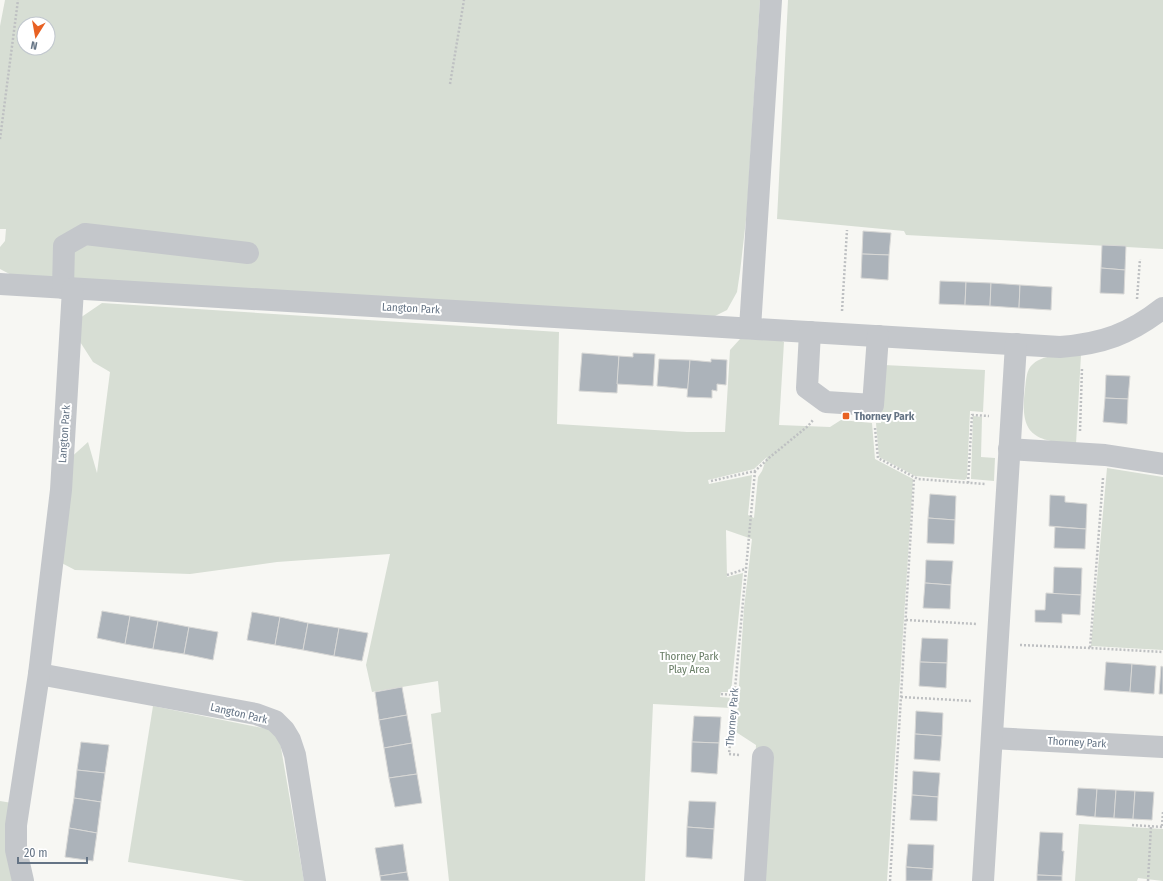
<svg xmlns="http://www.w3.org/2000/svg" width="1163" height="881" font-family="'Fira Sans Condensed',sans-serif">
  <rect width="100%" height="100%" fill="#f7f7f3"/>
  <!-- green -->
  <g fill="#d7ded4" fill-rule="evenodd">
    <path d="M5 0H760L747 211 740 272 737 292 727 310 711 318 21 280 0 269V247L5 241 6 229H0V26ZM24 24H48V48H24Z"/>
    <path d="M788 0H1163V249L906 235 904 231 777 219Z"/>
    <path d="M102 303 559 332 557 424 687 432H725L730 350 740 339 780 340 784 342 779 425 830 427 841 420 872 423 875 459 913 479 887 881H750L756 745 736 732 744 608 752 539 726 530 727 577 743 573 731 692H721L720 697 731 698V708L653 704 645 881H449L431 714 441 712 438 681 372 692 366 665 390 554 277 562 190 574 75 570 54 559 67 461 88 442 97 473 110 372 93 362 75 334 77 320ZM767 457 762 471 758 477 754 518 748 515 752 475 709 484 708 480 754 469Z"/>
    <path d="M1081 355 1076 444C1035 441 1019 436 1025 389 1026 381 1026 369 1033 364 1045 353 1066 356 1081 355Z"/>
    <path d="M884 365 985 370 983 412 970 411 967 478 965 480 915 476 879 457 876 423H881Z"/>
    <path d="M973 416 982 417 981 457 995 458 994 481 971 479Z"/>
    <path d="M1107 468 1163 477V650L1091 646Z"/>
    <path d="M153 706 272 730 280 742 304 881H245L128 862Z"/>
    <path d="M0 801 18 804 17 881H0Z"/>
    <path d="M1079 824 1163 829V881L1138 878 1137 881H1075Z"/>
  </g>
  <!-- building -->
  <g fill="#acb3ba" stroke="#d8d8d6">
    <path d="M863 231 891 233 889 255 862 254Z"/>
    <path d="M1102 245 1126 246 1125 270 1101 268Z"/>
    <path d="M862 254 889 255 888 280 861 278Z"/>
    <path d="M1101 268 1125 270 1124 294 1100 293Z"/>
    <path d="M940 281 966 282 965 305 939 304Z"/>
    <path d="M966 282 991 283 990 306 965 305Z"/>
    <path d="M991 283 1020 285 1019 308 990 306Z"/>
    <path d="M1020 285 1052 287 1051 310 1019 308Z"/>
    <path d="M582 353 619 356 617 393 579 391Z"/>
    <path d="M633 353 655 354 653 386 617 384 619 356 633 357Z"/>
    <path d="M659 359 690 360 688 389 657 386Z"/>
    <path d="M711 359 727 360 726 385 717 384V391L712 390V398L687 397 690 360 711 362Z"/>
    <path d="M1106 375 1130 376 1128 399 1105 398Z"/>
    <path d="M1105 398 1128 399 1127 424 1103 422Z"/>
    <path d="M930 494 956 496 955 520 928 518Z"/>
    <path d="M1050 495 1065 496V502L1087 504 1086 529 1049 526Z"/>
    <path d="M928 518 955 520 954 544 927 543Z"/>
    <path d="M1055 527 1086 529 1085 549 1054 548Z"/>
    <path d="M926 560 953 561 951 585 925 583Z"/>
    <path d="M1054 567 1082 568 1081 595 1053 594Z"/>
    <path d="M925 583 951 585 950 609 923 608Z"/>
    <path d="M1046 593 1081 595 1080 615 1062 614V623L1035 622V610H1045Z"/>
    <path d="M102 611 130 616 125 644 97 638Z"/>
    <path d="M252 612 280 617 275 645 247 640Z"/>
    <path d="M130 616 158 621 153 649 125 644Z"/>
    <path d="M280 617 308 623 303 650 275 645Z"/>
    <path d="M158 621 189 627 184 654 153 649Z"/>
    <path d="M308 623 339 628 334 656 303 650Z"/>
    <path d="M189 627 218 632 213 660 184 654Z"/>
    <path d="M339 628 368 633 362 661 334 656Z"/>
    <path d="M922 638 948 639 947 663 920 662Z"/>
    <path d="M920 662 947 663 946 688 919 686Z"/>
    <path d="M1106 662 1132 664 1130 692 1104 690Z"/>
    <path d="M1132 664 1156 666 1154 694 1130 692Z"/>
    <path d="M1161 666 1163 667V694H1159Z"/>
    <path d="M402 687 407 715 379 720 375 692Z"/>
    <path d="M916 711 943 713 942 736 915 734Z"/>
    <path d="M407 715 412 743 384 748 379 720Z"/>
    <path d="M694 716 721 717 719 743 692 742Z"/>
    <path d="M915 734 942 736 940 761 914 759Z"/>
    <path d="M81 742 109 745 105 773 77 770Z"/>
    <path d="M692 742 719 743 717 774 691 772Z"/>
    <path d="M412 743 417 774 389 778 384 748Z"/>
    <path d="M77 770 105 773 101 802 74 798Z"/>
    <path d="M913 771 940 773 938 797 912 795Z"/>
    <path d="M417 774 422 803 395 807 389 778Z"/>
    <path d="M1078 788 1097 789 1095 817 1076 815Z"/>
    <path d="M1097 789 1116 790 1114 818 1095 817Z"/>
    <path d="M1116 790 1135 791 1133 819 1114 818Z"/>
    <path d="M1135 791 1154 792 1152 820 1133 819Z"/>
    <path d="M912 795 938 797 937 821 910 820Z"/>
    <path d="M74 798 101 802 97 833 69 828Z"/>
    <path d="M689 801 716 802 714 829 687 827Z"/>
    <path d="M687 827 714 829 712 859 686 857Z"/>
    <path d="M69 828 97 833 93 861 65 857Z"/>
    <path d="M1040 832 1063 833 1062 851H1064L1062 876 1037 875Z"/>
    <path d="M403 844 407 872 380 876 375 848Z"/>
    <path d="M908 844 934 845 933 869 906 867Z"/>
    <path d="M906 867 933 869 932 881H906Z"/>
    <path d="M407 872 409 881H381L380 876Z"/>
    <path d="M1037 875 1062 876V881H1037Z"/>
  </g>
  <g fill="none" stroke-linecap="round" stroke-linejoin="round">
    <!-- path -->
    <g stroke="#bec0c2" stroke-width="2.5" stroke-dasharray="2 2" stroke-linecap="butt">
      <path d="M450 84 464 0"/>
      <path d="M0 139 18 0"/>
      <path d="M1137 299 1140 259"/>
      <path d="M842 311 847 230"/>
      <path d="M875 428 878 458 918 479 985 484"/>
      <path d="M1080 431 1082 368"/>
      <path d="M1103 478 1090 648 1163 652"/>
      <path d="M711 481 755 471 770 457 808 426 813 420"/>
      <path d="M968 483 972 415 989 416"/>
      <path d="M727 575 745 569"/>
      <path d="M906 620 977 624"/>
      <path d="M1020 645 1090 648"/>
      <path d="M721 694 734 695"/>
      <path d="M901 697 972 701"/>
      <path d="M739 755 729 754 755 471"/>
      <path d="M1132 825 1163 827"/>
      <path d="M1162 826 1163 812"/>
      <path d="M890 881 914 478"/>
      <path d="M1148 881 1151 826"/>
    </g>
    <!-- minor -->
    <g stroke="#c4c7cb" stroke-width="22">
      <path d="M0 284 1060 347C1102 344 1130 334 1163 308"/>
      <path d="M63 288 64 246 85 234 248 253"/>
      <path d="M750 328 771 0"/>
      <path d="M810 332 807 388 826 402 873 405 878 336"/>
      <path d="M1009 449 1105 455 1163 464"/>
      <path d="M39 674 256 714 275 721 284 730 290 740 295 755 315 881"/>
      <path d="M992 738 1163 747"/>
      <path d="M23 881 16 850V825L39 674 61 490 73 289"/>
      <path d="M755 881 763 757"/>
      <path d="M983 881 1016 344"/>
    </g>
  </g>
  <!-- markers -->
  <rect fill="#e86123" stroke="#fff" stroke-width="1.5" x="842" y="412" width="8" height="8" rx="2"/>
  <g text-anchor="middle" stroke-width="4" stroke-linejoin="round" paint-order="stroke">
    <!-- street labels -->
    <g font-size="11" fill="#657485" stroke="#fff">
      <text transform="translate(411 308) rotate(3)" y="4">Langton Park</text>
      <text transform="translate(64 434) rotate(-86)" y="4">Langton Park</text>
      <text transform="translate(239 713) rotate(13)" y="4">Langton Park</text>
      <text transform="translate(732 717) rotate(-85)" y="4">Thorney Park</text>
      <text transform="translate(1077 742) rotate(3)" y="4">Thorney Park</text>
    </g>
    <!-- poi labels -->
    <g font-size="11" font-weight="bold" fill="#657485" stroke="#fff" text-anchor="start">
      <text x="854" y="420">Thorney Park</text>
    </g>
    <!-- park labels -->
    <g font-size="11" fill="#677c64" stroke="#fff">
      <text x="689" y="660">Thorney Park<tspan x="689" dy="13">Play Area</tspan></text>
    </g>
  </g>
  <!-- north arrow -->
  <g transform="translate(36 36) rotate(191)"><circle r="19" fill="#ffffff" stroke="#c1c7ce"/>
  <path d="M0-3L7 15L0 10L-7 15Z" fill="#e86123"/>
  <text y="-6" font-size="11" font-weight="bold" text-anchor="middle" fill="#657485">N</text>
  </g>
  <!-- scale -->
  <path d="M18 857v6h69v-6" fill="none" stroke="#657485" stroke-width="2"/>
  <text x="24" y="857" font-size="12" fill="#657485" stroke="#ffffff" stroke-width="3" paint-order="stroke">20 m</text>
</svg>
